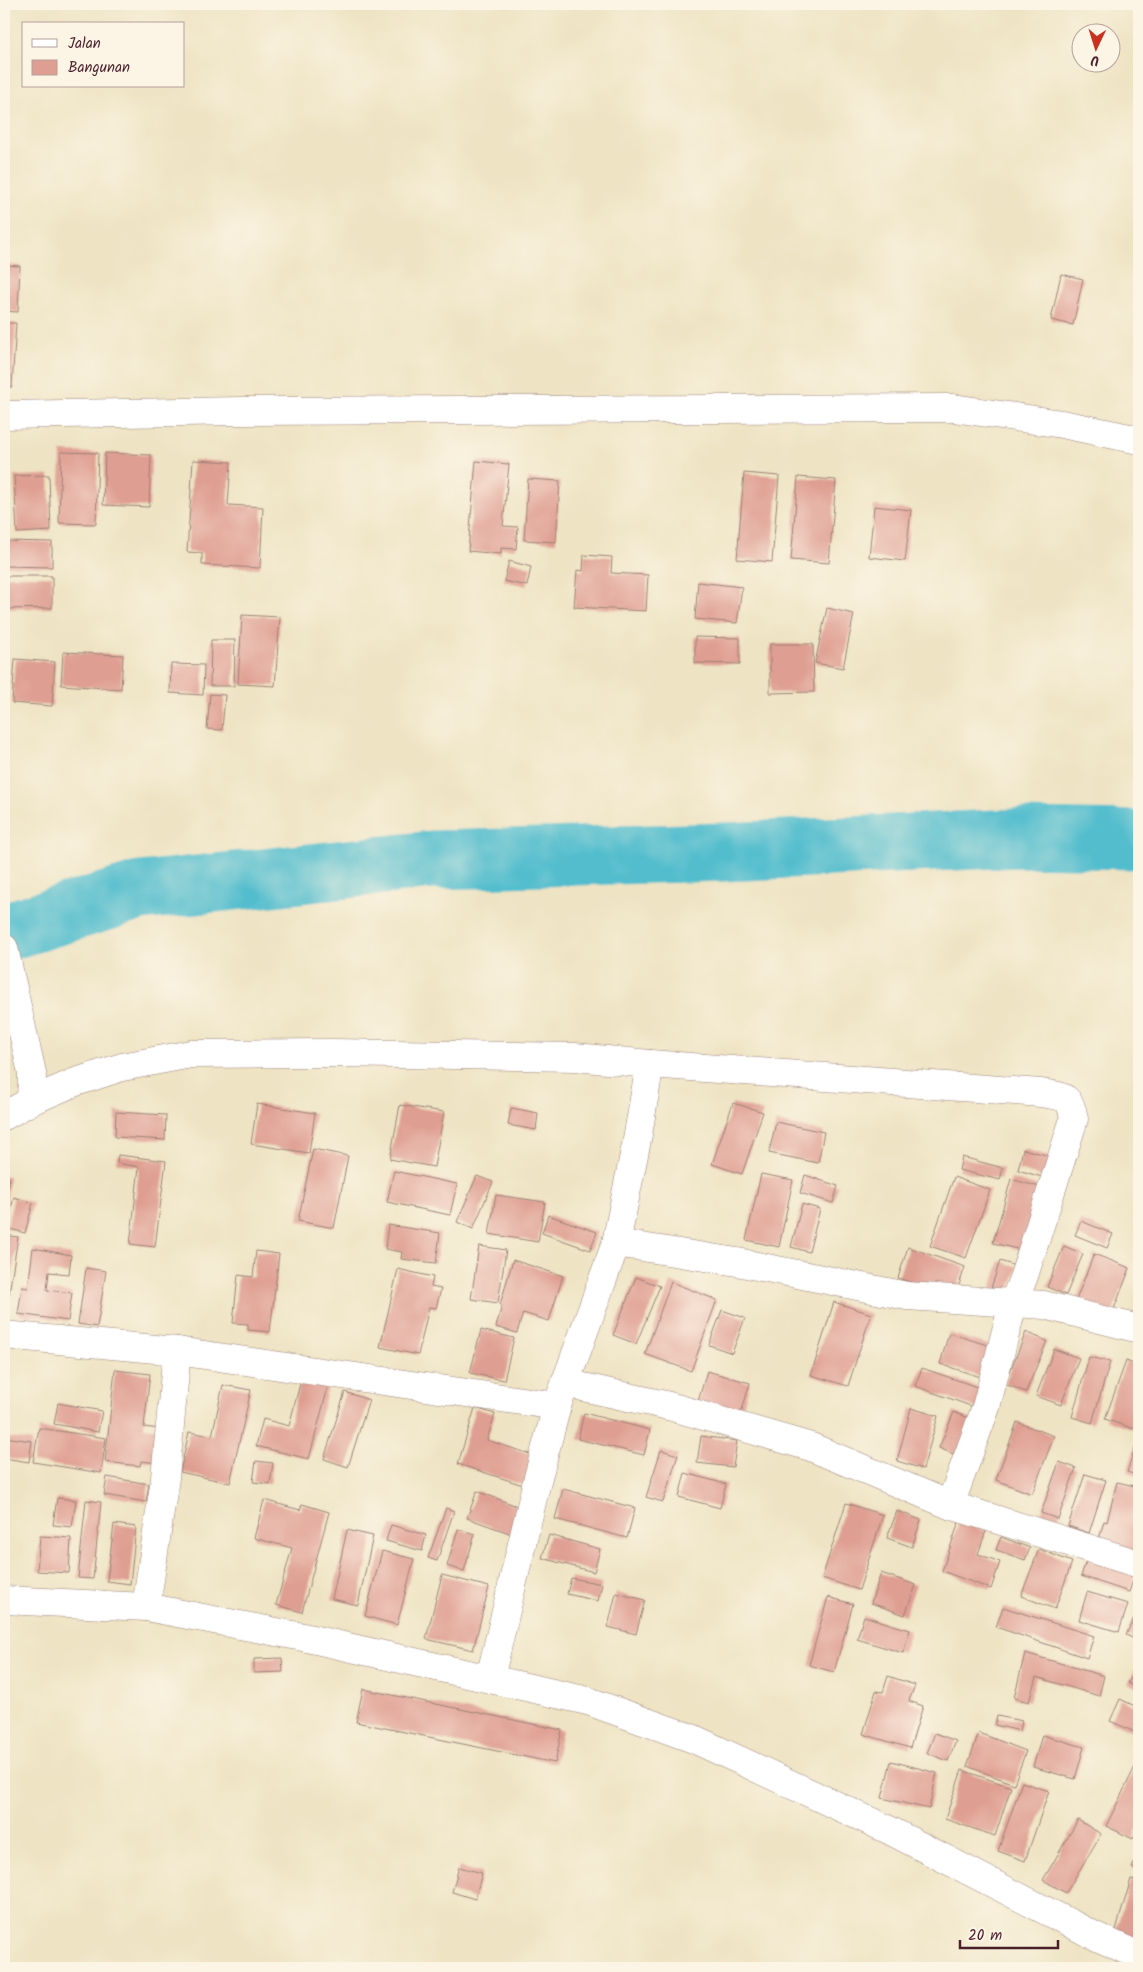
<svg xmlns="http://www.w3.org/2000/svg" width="1143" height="1972" font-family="Kalam,sans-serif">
  <rect width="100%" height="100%" fill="#fcf5e5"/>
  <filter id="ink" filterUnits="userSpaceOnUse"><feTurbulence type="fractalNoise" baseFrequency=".02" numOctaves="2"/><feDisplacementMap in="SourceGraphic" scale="10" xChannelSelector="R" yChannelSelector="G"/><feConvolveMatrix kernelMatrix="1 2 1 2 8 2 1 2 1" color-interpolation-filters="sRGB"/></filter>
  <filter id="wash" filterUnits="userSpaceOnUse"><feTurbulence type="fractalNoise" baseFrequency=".0096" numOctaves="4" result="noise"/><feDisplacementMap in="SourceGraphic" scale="20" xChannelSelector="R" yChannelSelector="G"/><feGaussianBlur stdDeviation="1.12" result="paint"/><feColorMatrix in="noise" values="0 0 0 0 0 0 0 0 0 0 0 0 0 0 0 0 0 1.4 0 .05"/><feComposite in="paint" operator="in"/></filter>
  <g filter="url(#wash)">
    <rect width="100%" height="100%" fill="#eee3c3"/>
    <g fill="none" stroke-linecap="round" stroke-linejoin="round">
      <!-- river -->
      <path stroke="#52bdcd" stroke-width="59" d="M4 932 140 891 432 860 725 852 1017 838 1139 840"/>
    </g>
    <g id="blocks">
      <!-- building -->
      <g fill="#df9e92">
        <path d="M4 265 20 266 18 312 4 311Z"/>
        <path d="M1061 274 1083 279 1073 325 1051 320Z"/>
        <path d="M4 323H16L12 387H4Z"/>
        <path d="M61 452 98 453 96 524 59 523Z"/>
        <path d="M105 453 151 455 149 507 103 505Z"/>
        <path d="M193 460 231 462 228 505 263 507 260 568 202 565V553L187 552Z"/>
        <path d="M476 461 509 464 503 526 518 527 516 549 501 548V554L468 551Z"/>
        <path d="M744 473 779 476 772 562 737 559Z"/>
        <path d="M49 475 51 531 17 533 14 476Z"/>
        <path d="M798 477 836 480 829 563 791 560Z"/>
        <path d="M528 479 560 481 556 542 524 540Z"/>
        <path d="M874 506 911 510 905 561 869 557Z"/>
        <path d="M4 541 52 542V567L4 566Z"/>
        <path d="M584 555 612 557 611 573 648 575 646 611 574 607 577 570 583 571Z"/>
        <path d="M509 561 531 567 527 586 504 581Z"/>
        <path d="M4 576H52V608L4 609Z"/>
        <path d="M698 582 742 587 737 623 695 619Z"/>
        <path d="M827 608 854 614 843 668 815 663Z"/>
        <path d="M242 615 280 617 275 686 238 684Z"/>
        <path d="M695 637 740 638V664L695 663Z"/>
        <path d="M211 640H235L234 686H210Z"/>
        <path d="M770 644H813L814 692 770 693Z"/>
        <path d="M63 652 123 655 121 689 61 685Z"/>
        <path d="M15 659 55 662 52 706 12 703Z"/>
        <path d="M171 664 204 665 203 695 170 693Z"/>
        <path d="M210 694 225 695 222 730 207 729Z"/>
        <path d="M733 1103 763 1112 742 1174 712 1164Z"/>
        <path d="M257 1104 315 1113 309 1153 251 1144Z"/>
        <path d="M400 1105 444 1112 434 1167 390 1159Z"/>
        <path d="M511 1108 538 1113 536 1130 508 1125Z"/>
        <path d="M116 1112 166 1115 165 1140 115 1137Z"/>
        <path d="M776 1122 824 1132 818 1163 769 1153Z"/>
        <path d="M313 1149 348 1156 334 1228 298 1221Z"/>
        <path d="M1023 1149 1054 1157 1049 1179 1018 1170Z"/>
        <path d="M118 1155 166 1161 155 1247 130 1244 139 1167 117 1163Z"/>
        <path d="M962 1157 1003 1168 1000 1180 959 1170Z"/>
        <path d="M394 1171 457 1184 450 1215 387 1202Z"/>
        <path d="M761 1174 793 1180 779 1247 746 1240Z"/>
        <path d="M805 1175 838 1186 833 1203 800 1193Z"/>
        <path d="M4 1176H9L6 1202 4 1201Z"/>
        <path d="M477 1176 493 1182 473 1229 457 1222Z"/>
        <path d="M954 1177 990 1190 966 1258 930 1246Z"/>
        <path d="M1011 1179 1047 1189 1029 1252 993 1243Z"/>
        <path d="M496 1195 545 1202 538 1242 489 1234Z"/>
        <path d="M14 1197 33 1203 25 1233 6 1228Z"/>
        <path d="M802 1204 820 1209 809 1252 791 1247Z"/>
        <path d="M548 1215 597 1232 590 1250 542 1233Z"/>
        <path d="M1081 1221 1113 1234 1107 1248 1075 1235Z"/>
        <path d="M388 1225 440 1233 436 1263 401 1259 402 1252 385 1249Z"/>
        <path d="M4 1235 18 1237 5 1319H4Z"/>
        <path d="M479 1246 506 1250 498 1303 471 1299Z"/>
        <path d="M1064 1246 1083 1254 1066 1295 1047 1287Z"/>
        <path d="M908 1247 965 1267 955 1297 898 1278Z"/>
        <path d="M33 1248 71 1255 69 1274 49 1272 47 1290 72 1293 68 1321 18 1314 22 1287 28 1288Z"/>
        <path d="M256 1251 279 1254 270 1332 248 1330V1324L233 1323 238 1275 253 1277Z"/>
        <path d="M1094 1254 1130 1268 1110 1319 1074 1305Z"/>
        <path d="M513 1260 563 1276 549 1321 523 1313 517 1333 496 1327 502 1306 500 1305Z"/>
        <path d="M1000 1261 1018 1267 1007 1297 990 1291Z"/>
        <path d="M86 1268 106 1271 97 1327 78 1324Z"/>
        <path d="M398 1269 433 1277 431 1287 441 1289 436 1308 429 1307 418 1355 380 1347Z"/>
        <path d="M636 1277 660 1286 636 1344 613 1335Z"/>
        <path d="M671 1282 717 1300 691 1371 645 1354Z"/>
        <path d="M834 1302 871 1314 848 1386 811 1375Z"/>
        <path d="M722 1310 745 1318 732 1353 709 1345Z"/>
        <path d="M481 1330 514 1338 504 1380 470 1373Z"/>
        <path d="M1026 1332 1047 1341 1026 1392 1005 1384Z"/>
        <path d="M949 1333 1000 1349 990 1380 940 1364Z"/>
        <path d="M1054 1349 1079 1358 1061 1405 1036 1396Z"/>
        <path d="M1089 1357 1110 1362 1092 1423 1072 1417Z"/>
        <path d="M1126 1361 1139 1366V1423L1137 1430 1105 1419Z"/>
        <path d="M922 1368 986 1390 979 1409 915 1386Z"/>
        <path d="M115 1370 150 1374 144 1427 160 1429 157 1463 141 1461 140 1466 105 1462Z"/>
        <path d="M707 1371 750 1383 740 1417 697 1405Z"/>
        <path d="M301 1380 328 1387 309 1459 256 1446 263 1419 289 1426Z"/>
        <path d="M223 1385 251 1390 230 1483 180 1472 189 1432 212 1436Z"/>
        <path d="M345 1392 369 1400 348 1467 324 1459Z"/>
        <path d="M58 1403 102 1411 98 1432 54 1424Z"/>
        <path d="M475 1408 495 1414 487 1440 536 1456 526 1486 458 1464Z"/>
        <path d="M911 1408 938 1416 923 1469 897 1461Z"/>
        <path d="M954 1412 973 1420 958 1456 939 1448Z"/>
        <path d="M584 1413 650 1430 644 1455 578 1439Z"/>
        <path d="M1017 1422 1054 1436 1032 1494 996 1480Z"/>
        <path d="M39 1428 106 1438 101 1473 33 1462Z"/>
        <path d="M701 1436 737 1441 733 1467 697 1463Z"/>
        <path d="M4 1437 32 1441 29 1462 4 1458Z"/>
        <path d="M1135 1448 1139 1450V1476L1127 1472Z"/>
        <path d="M661 1450 678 1455 663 1502 646 1497Z"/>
        <path d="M256 1461 273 1463 270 1484 253 1482Z"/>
        <path d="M1059 1462 1076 1468 1058 1519 1041 1513Z"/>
        <path d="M685 1473 726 1484 720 1508 679 1497Z"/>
        <path d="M1085 1474 1106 1480 1089 1533 1068 1526Z"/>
        <path d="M107 1477 149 1484 146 1502 104 1495Z"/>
        <path d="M1117 1482 1139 1487V1510L1135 1528 1139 1529V1554L1098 1543 1104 1521 1107 1522Z"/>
        <path d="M563 1489 635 1508 627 1538 555 1519Z"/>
        <path d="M477 1491 522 1508 512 1534 467 1518Z"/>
        <path d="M57 1498 76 1500 72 1527 53 1525Z"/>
        <path d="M86 1500 101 1502 93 1579 78 1578Z"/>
        <path d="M264 1500 300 1510 302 1504 329 1512 302 1612 276 1605 292 1548 254 1538Z"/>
        <path d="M846 1503 883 1515 859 1590 822 1578Z"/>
        <path d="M446 1508 454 1511 437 1561 428 1558Z"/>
        <path d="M897 1511 921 1520 912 1547 887 1538Z"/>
        <path d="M959 1522 986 1531 978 1554 1000 1562 991 1589 942 1571Z"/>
        <path d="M114 1524 136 1527 130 1584 107 1581Z"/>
        <path d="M391 1525 426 1535 422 1551 386 1541Z"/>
        <path d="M458 1529 475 1534 464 1571 447 1566Z"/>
        <path d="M347 1530 373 1536 358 1605 332 1599Z"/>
        <path d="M549 1535 600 1549 594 1572 542 1558Z"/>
        <path d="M40 1536 71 1538 69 1573 37 1571Z"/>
        <path d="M1001 1537 1030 1548 1025 1560 996 1550Z"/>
        <path d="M1039 1549 1072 1562 1055 1609 1021 1596Z"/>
        <path d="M382 1551 414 1559 397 1625 365 1616Z"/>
        <path d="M1087 1558 1135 1574 1129 1592 1081 1576Z"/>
        <path d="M881 1573 916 1585 905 1615 871 1603Z"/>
        <path d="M442 1575 489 1587 473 1650 426 1639Z"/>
        <path d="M571 1578 602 1584 598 1601 567 1594Z"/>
        <path d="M1087 1592 1128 1604 1119 1632 1079 1620Z"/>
        <path d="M616 1593 645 1600 636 1634 608 1627Z"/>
        <path d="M828 1597 853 1604 834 1672 809 1665Z"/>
        <path d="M1003 1607 1094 1636 1087 1658 996 1627Z"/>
        <path d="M864 1616 910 1630 903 1653 857 1639Z"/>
        <path d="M1134 1618 1139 1620V1641L1126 1635Z"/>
        <path d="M1025 1653 1104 1676 1099 1696 1036 1677 1029 1702 1014 1698Z"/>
        <path d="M282 1658 283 1672 254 1673V1659Z"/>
        <path d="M1139 1663V1689L1128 1683Z"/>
        <path d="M888 1676 915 1685 909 1701 923 1706 910 1748 863 1734 876 1691 883 1692Z"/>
        <path d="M363 1689 562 1730 555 1763 356 1722Z"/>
        <path d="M1120 1699 1139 1708V1734L1110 1721Z"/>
        <path d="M997 1716 1022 1721 1020 1731 995 1725Z"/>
        <path d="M935 1733 956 1741 948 1761 927 1753Z"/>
        <path d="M979 1733 1026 1751 1014 1784 967 1766Z"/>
        <path d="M1042 1735 1084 1747 1075 1779 1033 1767Z"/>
        <path d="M891 1761 937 1773 929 1809 882 1798Z"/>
        <path d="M1136 1765 1139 1767V1826L1133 1839 1106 1826Z"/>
        <path d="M962 1770 1011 1787 995 1836 945 1819Z"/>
        <path d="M1022 1782 1049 1791 1025 1861 998 1851Z"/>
        <path d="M1078 1820 1101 1834 1066 1893 1043 1880Z"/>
        <path d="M1136 1859 1139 1860V1871L1132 1868Z"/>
        <path d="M459 1867 482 1873 475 1899 452 1892Z"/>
        <path d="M1131 1879 1139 1881V1948L1113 1940Z"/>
      </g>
    </g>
  </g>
  <g filter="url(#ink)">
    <use href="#blocks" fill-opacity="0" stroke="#9c8177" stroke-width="1"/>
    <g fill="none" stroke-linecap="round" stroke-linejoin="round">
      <!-- minor casing -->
      <g stroke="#9c8177" stroke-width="29">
        <g id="minor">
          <path d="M4 415 242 411 953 408 1062 424 1139 440"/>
          <path d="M4 948 32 1073 31 1101"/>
          <path d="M650 1064 1041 1093C1063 1097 1070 1094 1074 1119L1024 1276 1013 1304 986 1407 950 1505"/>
          <path d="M4 1116 31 1101 73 1083 122 1067 191 1054 333 1053 575 1057 650 1064 637 1140 616 1243 557 1406 537 1481 490 1678"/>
          <path d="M616 1243 737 1262 907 1296 1044 1305 1139 1329"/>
          <path d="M4 1335 177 1351 557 1406"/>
          <path d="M565 1383 669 1406 811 1447 950 1505 1139 1564"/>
          <path d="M4 1600 146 1607 303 1637 588 1701 694 1739 889 1830 1091 1934 1139 1956"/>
          <path d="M146 1607 165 1478 177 1351"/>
        </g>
      </g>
      <!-- minor -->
      <use href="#minor" stroke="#fff" stroke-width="28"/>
    </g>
  </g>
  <!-- margin -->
  <rect width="1143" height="1972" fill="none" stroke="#fcf5e5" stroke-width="20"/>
  <!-- legend -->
  <rect x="22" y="22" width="162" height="65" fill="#fcf5e5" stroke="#b59f9b"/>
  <rect x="32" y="39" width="25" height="8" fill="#ffffff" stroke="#b59f9b"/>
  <text x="68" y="48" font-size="15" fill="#4a1f2b">Jalan</text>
  <rect x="32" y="60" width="25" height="15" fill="#df9e92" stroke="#b59f9b"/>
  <text x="68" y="72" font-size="15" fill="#4a1f2b">Bangunan</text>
  <!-- north arrow -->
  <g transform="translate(1096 48) rotate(184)"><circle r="24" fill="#fcf5e5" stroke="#b59f9b"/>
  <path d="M0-4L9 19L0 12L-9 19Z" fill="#c8321e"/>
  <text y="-8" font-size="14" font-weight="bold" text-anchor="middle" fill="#4a1f2b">U</text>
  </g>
  <!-- scale -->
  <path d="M960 1940v8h98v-8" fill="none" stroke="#4a1f2b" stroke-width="2.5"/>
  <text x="968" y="1940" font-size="15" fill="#4a1f2b" stroke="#fcf5e5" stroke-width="4" paint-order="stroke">20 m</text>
</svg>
